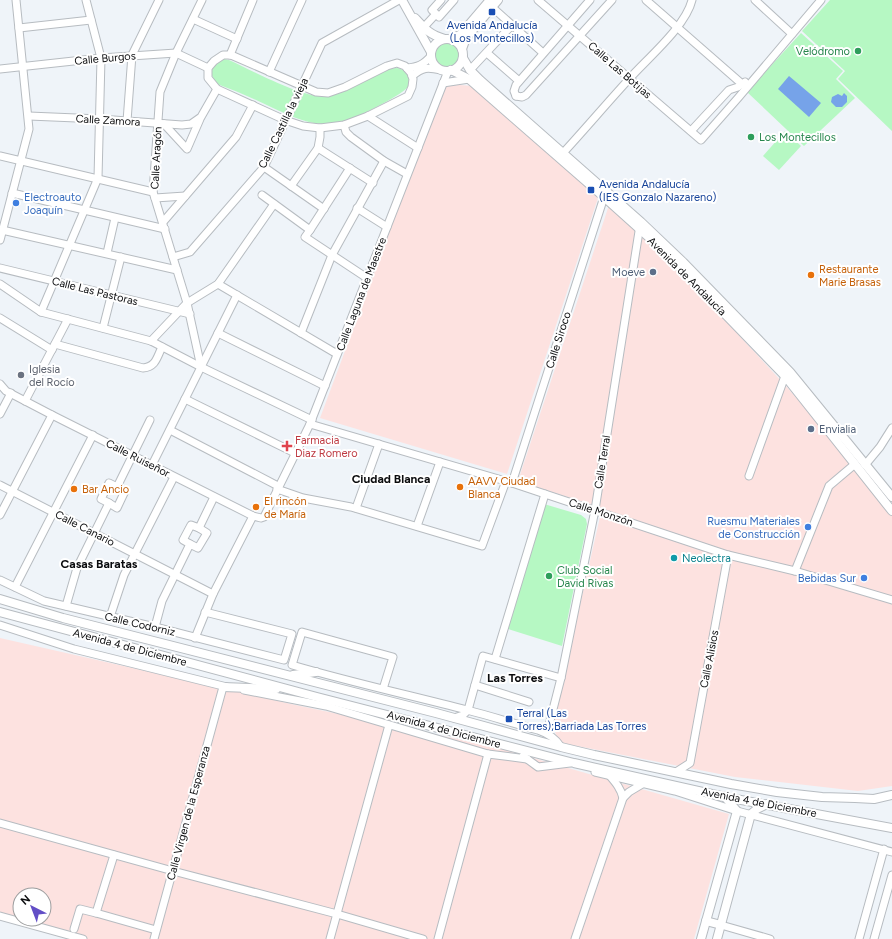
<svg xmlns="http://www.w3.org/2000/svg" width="892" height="939" font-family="Figtree,sans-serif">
  <rect width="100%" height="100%" fill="#eff4f9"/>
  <!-- industrial -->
  <g fill="#fde2e0" fill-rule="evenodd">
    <path d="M459 85 474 86 598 198 507 474 320 418 441 94 446 86Z"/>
    <path d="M609 205 678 270 786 386 829 436 892 516V786L858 791 735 777 562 743 556 735 553 724 602 508 518 481Z"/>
    <path d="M0 638 291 704 491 746 729 814 694 939H72L0 918ZM20 895H44V919H20Z"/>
  </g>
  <!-- green -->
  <g fill="#b6f8c3">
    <path d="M830 0H892V131L838 79 845 71 802 31Z"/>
    <path d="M801 33 843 71 836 79 855 98 804 146 747 92Z"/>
    <circle cx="447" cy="55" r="12"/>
    <path d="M224 59 229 60C255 72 300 97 327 97L387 70C390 69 394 68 396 68 405 68 414 79 408 87 399 97 354 119 340 123 335 124 327 125 322 124 304 123 289 115 273 108 255 99 236 91 217 84L211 74C213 66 217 63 224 59Z"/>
    <path d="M785 131 801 146 779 170 763 156Z"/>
    <path d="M544 504 581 515 586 519 587 524 562 646 505 628Z"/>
  </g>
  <!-- water -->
  <g fill="#76a3e9">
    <path d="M789 76 821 103 809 117 778 89Z"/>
    <path d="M844 93 847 96V102L842 107H836L831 102 832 97 838 94 842 96Z"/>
  </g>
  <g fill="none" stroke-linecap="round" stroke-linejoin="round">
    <!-- minor casing -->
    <g stroke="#b7bcc1" stroke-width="9">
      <g id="minor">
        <path d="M441 0 432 10 439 17 454 0"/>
        <path d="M538 0 701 140 738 98 821 0"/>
        <path d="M646 0 742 84"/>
        <path d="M755 0 792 34"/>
        <path d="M492 7 543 53"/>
        <path d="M193 19 237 39"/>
        <path d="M424 27 436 14"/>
        <path d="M19 28 91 20"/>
        <path d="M487 53 519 81"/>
        <path d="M223 55H231L316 92 328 93 345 87 387 66 397 63 405 66 411 73 413 79 412 87 408 96 368 116 344 125 320 128 303 126 285 120 217 89 208 78V68L214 61Z"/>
        <path d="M230 55 253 0"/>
        <path d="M407 68C418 67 423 65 431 56"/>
        <path d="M0 69 101 58 176 53 208 68"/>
        <path d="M470 70 512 25"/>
        <path d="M269 72 302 0"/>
        <path d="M412 76C423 67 427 67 441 70"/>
        <path d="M443 83 469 79"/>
        <path d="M516 96 522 97 526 95 612 0"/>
        <path d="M516 96 514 91 516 85 590 0"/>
        <path d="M29 116 100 119 182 125 191 124 201 117 217 89"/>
        <path d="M368 116 418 148"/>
        <path d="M127 121 132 55 159 0"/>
        <path d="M164 124 187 149 200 119"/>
        <path d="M344 125 346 132 351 137 384 161 407 174"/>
        <path d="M691 131 729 90 738 87 745 82"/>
        <path d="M318 148 373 183"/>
        <path d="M563 153C586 128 607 103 630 78 648 58 686 26 692 0"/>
        <path d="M0 156 153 192"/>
        <path d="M264 167 324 209"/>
        <path d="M291 186 318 148 320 137V128"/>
        <path d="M12 193 165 229"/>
        <path d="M262 195 310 230 305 237 367 278"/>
        <path d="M155 198 185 196"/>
        <path d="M357 208 387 227"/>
        <path d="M163 222 236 137 253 105"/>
        <path d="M2 230 177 270"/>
        <path d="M310 230 350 168"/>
        <path d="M0 240 29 129 16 0"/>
        <path d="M107 253 115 218"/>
        <path d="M173 257 190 252 264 167 322 43 399 0"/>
        <path d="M0 268 190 314"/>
        <path d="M0 284 41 312 151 341 201 367 312 420"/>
        <path d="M218 284 337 354"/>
        <path d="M41 312 98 178 101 58 86 0"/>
        <path d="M0 318 52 350"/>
        <path d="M103 328 121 257"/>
        <path d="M218 333 325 386"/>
        <path d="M301 333 332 255 384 161"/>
        <path d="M151 341 187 303 218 284 274 204"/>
        <path d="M55 344 143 368C156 367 157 357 162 347"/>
        <path d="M201 367 187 303 153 192 160 92 176 53 202 0"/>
        <path d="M0 384 6 391 52 415 253 516 261 518 264 517 310 424 448 71"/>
        <path d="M185 399 295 453"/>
        <path d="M25 401 68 319"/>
        <path d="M0 414 11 393"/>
        <path d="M310 424 512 483 728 555 795 571 892 600"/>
        <path d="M170 430 278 486"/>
        <path d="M152 465 237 295"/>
        <path d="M865 465 880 447 892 428"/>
        <path d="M749 476 785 376"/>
        <path d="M512 483 604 197"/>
        <path d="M0 485 213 594"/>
        <path d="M277 489 303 498 351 507 482 546 506 481"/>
        <path d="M109 503 101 499 109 483 117 487 150 420"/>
        <path d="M356 508 379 444"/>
        <path d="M0 515 52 415"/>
        <path d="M417 526 440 462"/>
        <path d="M190 544 183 540 191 525 199 528 214 497"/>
        <path d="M795 571 829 486 855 464"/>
        <path d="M0 580 44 601 155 627 284 660 292 634 205 612"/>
        <path d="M15 587 93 435"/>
        <path d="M66 606 77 568 109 503 117 508 125 491 117 487"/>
        <path d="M110 617 124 575 174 477"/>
        <path d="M0 625 74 649 227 687"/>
        <path d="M155 627 162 601 190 544 198 548 207 533 199 528"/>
        <path d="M195 638 213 594 253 516"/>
        <path d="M495 659 545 494"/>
        <path d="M475 685 529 702"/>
        <path d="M383 689 393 657 302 632 292 665C350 682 409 695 467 710 491 716 515 724 538 730 549 734 555 738 561 747"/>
        <path d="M244 690 326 706 488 754 527 759"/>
        <path d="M454 718 463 715 468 710 483 656 561 678"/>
        <path d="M549 725 561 678 595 510 640 225"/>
        <path d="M523 756 538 767 570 763"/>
        <path d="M595 772 675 791 737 811 892 852"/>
        <path d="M676 772 690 763 728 555"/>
        <path d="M610 776C616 783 621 789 623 798L629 792 644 783"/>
        <path d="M0 823 173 871 337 914 423 939"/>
        <path d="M114 855 96 913 156 930"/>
        <path d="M0 916 83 939"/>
        <path d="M721 925 770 939"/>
        <path d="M74 929 80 909 96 913"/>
        <path d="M154 939 223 687"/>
        <path d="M330 939 389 725"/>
        <path d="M438 939 488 754"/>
        <path d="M575 939 623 798"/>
        <path d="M859 939 884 849"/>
        <path d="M874 939 892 875"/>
      </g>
    </g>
    <!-- major casing -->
    <g stroke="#b7bcc1" stroke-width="10">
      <g id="major">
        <path d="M402 0 431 52"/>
        <path d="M415 18C425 29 430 35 445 39"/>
        <circle cx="447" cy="55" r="16"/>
        <path d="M452 40 461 34 490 0"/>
        <path d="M462 49 466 38 498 0"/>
        <path d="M463 58 470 70 480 80 641 222 683 262 790 372 892 497"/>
        <path d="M451 70 469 79 604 197 663 250 785 376 892 511"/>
        <path d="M0 599 63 618 436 713 561 747 594 755 731 784 777 792 822 797 855 798 874 799 892 795"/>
        <path d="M0 612 317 697 574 763 725 797 892 828"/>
        <path d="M293 675 316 672"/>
        <path d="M223 687 276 689"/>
        <path d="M706 921 721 925"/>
        <path d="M701 939 737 811 725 797"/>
        <path d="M717 939 751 814 757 809 767 804"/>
      </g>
    </g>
    <!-- minor -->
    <use href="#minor" stroke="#fff" stroke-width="7"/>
    <!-- major -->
    <use href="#major" stroke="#fff" stroke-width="8"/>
  </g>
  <!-- markers -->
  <g fill="#1a4fb4" stroke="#fff" stroke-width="1.5">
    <rect x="488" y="8" width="8" height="8" rx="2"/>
    <rect x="587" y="186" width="8" height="8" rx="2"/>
    <rect x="505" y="715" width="8" height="8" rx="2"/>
  </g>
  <g fill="#2e9e5b" stroke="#fff" stroke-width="1.5">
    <circle cx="858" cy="51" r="4"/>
    <circle cx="751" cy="137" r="4"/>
    <circle cx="549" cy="576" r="4"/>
  </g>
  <g fill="#3f7fe0" stroke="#fff" stroke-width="1.5">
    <circle cx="16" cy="203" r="4"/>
    <circle cx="808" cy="527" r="4"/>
    <circle cx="864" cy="578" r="4"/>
  </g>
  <g fill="#5c6f8a" stroke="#fff" stroke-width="1.5">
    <circle cx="653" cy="272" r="4"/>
    <circle cx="811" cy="429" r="4"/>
  </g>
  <g fill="#e8710a" stroke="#fff" stroke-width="1.5">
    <circle cx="811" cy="275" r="4"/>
    <circle cx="460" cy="487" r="4"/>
    <circle cx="74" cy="489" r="4"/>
    <circle cx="256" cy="507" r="4"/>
  </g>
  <circle fill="#6b7280" stroke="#fff" stroke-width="1.5" cx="21" cy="375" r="4"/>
  <path fill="#e0444e" stroke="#fff" stroke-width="1.5" d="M285 440h4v4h4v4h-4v4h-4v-4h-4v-4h4z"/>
  <circle fill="#0f9aa8" stroke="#fff" stroke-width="1.5" cx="674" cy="558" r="4"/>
  <g text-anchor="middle" stroke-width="4" stroke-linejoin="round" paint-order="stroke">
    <!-- transit labels -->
    <g font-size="11" fill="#164399" stroke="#fff" text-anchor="start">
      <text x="492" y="29" text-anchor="middle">Avenida Andalucía<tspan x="492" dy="13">(Los Montecillos)</tspan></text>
      <text x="599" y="188">Avenida Andalucía<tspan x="599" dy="13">(IES Gonzalo Nazareno)</tspan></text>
      <text x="517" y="717">Terral (Las<tspan x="517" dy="13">Torres);Barriada Las Torres</tspan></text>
    </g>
    <!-- leisure labels -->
    <g font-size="11" fill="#27864d" stroke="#fff" text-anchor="start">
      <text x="850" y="55" text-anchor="end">Velódromo</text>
      <text x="759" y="141">Los Montecillos</text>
      <text x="557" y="574">Club Social<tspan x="557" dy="13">David Rivas</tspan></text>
    </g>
    <!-- street labels -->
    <g font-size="11" fill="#0b0c0e" stroke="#fff">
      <text transform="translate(105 58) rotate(-5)" y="4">Calle Burgos</text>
      <text transform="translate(620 70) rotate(41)" y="4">Calle Las Botijas</text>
      <text transform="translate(108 120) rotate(3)" y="4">Calle Zamora</text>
      <text transform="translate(283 123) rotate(-64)" y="4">Calle Castilla la vieja</text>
      <text transform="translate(156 158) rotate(-87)" y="4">Calle Aragón</text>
      <text transform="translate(687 276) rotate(45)" y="4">Avenida de Andalucía</text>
      <text transform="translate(95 291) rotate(14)" y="4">Calle Las Pastoras</text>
      <text transform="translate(361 294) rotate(-69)" y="4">Calle Laguna de Maestre</text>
      <text transform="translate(558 340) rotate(-72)" y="4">Calle Siroco</text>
      <text transform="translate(138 458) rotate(27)" y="4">Calle Ruiseñor</text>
      <text transform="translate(602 462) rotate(-81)" y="4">Calle Terral</text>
      <text transform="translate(601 512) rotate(18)" y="4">Calle Monzón</text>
      <text transform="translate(85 528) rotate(27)" y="4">Calle Canario</text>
      <text transform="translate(140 624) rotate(13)" y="4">Calle Codorniz</text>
      <text transform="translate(130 647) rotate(15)" y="4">Avenida 4 de Diciembre</text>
      <text transform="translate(709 659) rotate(-79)" y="4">Calle Alisios</text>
      <text transform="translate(444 729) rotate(15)" y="4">Avenida 4 de Diciembre</text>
      <text transform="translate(759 802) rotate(11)" y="4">Avenida 4 de Diciembre</text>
      <text transform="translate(188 813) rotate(-75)" y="4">Calle Virgen de la Esperanza</text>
    </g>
    <!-- shop labels -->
    <g font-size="11" fill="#366cbe" stroke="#fff" text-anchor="end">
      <text x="24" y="201" text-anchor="start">Electroauto<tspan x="24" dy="13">Joaquín</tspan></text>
      <text x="800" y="525">Ruesmu Materiales<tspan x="800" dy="13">de Construcción</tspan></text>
      <text x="856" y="582">Bebidas Sur</text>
    </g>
    <!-- food labels -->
    <g font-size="11" fill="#c56008" stroke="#fff" text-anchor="start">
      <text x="819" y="273">Restaurante<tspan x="819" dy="13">Marie Brasas</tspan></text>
      <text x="468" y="485">AAVV Ciudad<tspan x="468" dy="13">Blanca</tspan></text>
      <text x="82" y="493">Bar Ancio</text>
      <text x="264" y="505">El rincón<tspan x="264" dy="13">de María</tspan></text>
    </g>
    <!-- service labels -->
    <g font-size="11" fill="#4e5e75" stroke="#fff" text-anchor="end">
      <text x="645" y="276">Moeve</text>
      <text x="819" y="433" text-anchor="start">Envialia</text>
    </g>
    <!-- worship labels -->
    <g font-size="11" fill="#5b616d" stroke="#fff" text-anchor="start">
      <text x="29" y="373">Iglesia<tspan x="29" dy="13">del Rocío</tspan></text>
    </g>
    <!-- health labels -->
    <g font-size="11" fill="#be3a42" stroke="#fff" text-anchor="start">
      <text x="295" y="444">Farmacia<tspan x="295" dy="13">Diaz Romero</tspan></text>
    </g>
    <!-- culture labels -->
    <g font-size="11" fill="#0d838f" stroke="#fff" text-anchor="start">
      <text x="682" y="562">Neolectra</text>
    </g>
    <!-- neighbourhood labels -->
    <g font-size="12" font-weight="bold" fill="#0b0c0e" stroke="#fff">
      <text x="391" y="483">Ciudad Blanca</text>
      <text x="99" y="568">Casas Baratas</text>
      <text x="515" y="682">Las Torres</text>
    </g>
  </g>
  <!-- north arrow -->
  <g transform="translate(32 907) rotate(318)"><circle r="19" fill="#ffffff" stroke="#9d9e9f"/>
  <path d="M0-3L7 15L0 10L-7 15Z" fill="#624ec6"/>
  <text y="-6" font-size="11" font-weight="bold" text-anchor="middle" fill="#0b0c0e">N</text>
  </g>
</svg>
